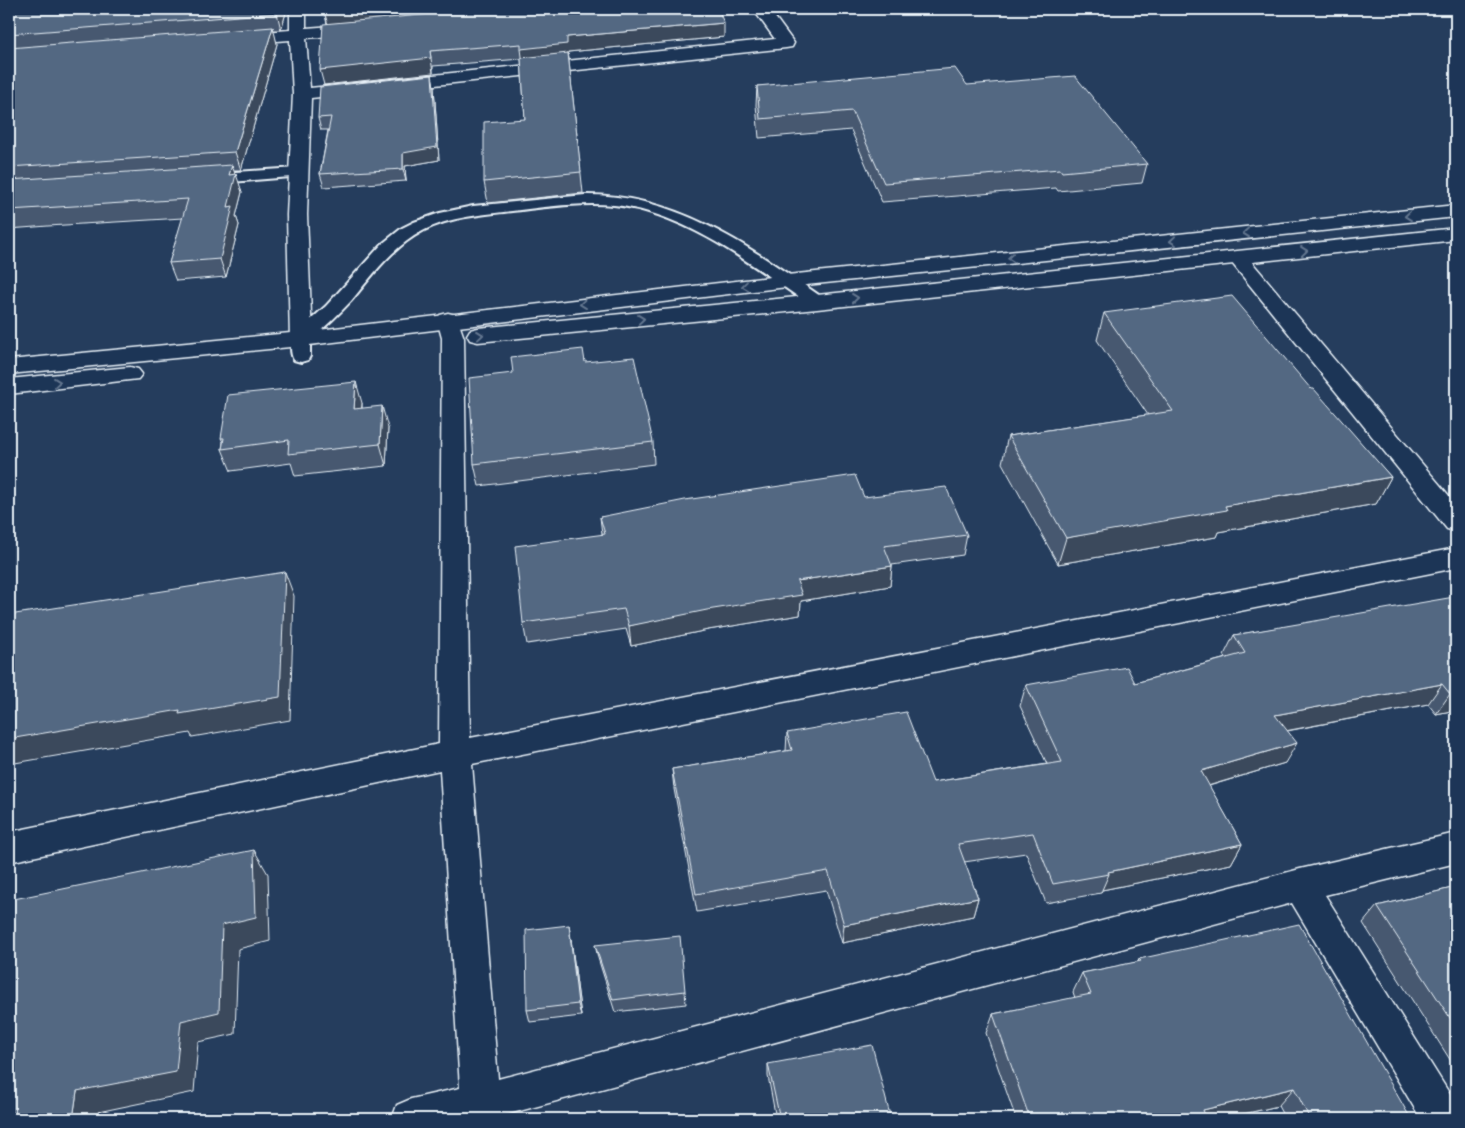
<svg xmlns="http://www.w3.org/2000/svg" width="1465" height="1128" font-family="'Indie Flower',sans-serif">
  <rect width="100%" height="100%" fill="#253d5d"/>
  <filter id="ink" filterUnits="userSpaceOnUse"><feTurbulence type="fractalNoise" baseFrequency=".02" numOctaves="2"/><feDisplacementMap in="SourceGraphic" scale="10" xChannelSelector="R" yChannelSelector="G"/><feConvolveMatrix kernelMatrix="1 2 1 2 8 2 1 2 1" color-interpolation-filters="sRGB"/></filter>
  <g filter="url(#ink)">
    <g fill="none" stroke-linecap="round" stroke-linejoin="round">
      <!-- service casing -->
      <g stroke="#e8f1f8" stroke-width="4">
        <g id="service">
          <path d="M297 168 303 170 305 173 303 176 206 184 200 182 198 179 200 176 206 174Z"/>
          <path d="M585 195C677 194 751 248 823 298L826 302 823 306 817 307 811 306C754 266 685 212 614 205 580 202 546 207 512 211 479 215 443 217 414 236 389 252 370 278 351 301 338 315 324 328 310 340V356L308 360 301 362 294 360C290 354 290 341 294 335L326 306 382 244 402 228 414 222 440 213 473 206Z"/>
        </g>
      </g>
      <!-- minor casing -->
      <g stroke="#e8f1f8" stroke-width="3">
        <g id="minor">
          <path d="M290 9H306V28L359 24 365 26 367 29 365 32 359 34 306 38 310 88 775 39 753 9H769L794 43 792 47 786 48 311 98 307 215 312 339 309 344 301 346 293 344 290 339 287 215 293 94 290 40 237 44 231 43 229 39 231 35 237 34 290 30Z"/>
          <path d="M1238 252 1245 254 1456 504V531L1447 529 1231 262 1227 258 1231 254Z"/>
          <path d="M448 313 456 315 464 338 470 738 1456 548V568L472 764 498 1079 1300 869 1456 833V863L1325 895 1456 1104V1119H1421L1292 903 501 1116V1119H392L397 1105 411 1099 460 1088 440 770 9 862V832L439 744 442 338 437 320 440 315Z"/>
        </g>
      </g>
      <!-- primary casing -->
      <g stroke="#e8f1f8" stroke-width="3">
        <g id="primary">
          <path d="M1456 205V217L787 287 301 346 9 374V360L301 332 787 275Z"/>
          <path d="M1456 228V240L817 309 478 342 470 340 467 335 470 330 478 328 817 295Z"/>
          <path d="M130 367 138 369 142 374 138 379 9 394V379Z"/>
        </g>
      </g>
      <!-- service -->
      <use href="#service" fill="#1d3557" fill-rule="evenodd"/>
      <!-- minor -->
      <use href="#minor" fill="#1d3557" fill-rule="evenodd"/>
      <!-- primary -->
      <use href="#primary" fill="#1d3557" fill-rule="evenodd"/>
    </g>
    <!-- wall -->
    <g fill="#475970" stroke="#e8f1f8">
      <path d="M287 9 281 30H273L277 44 241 170H233L242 192 236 216 239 225 226 277 176 281 169 263 183 218 48 226 9 229V10Z"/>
      <path d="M324 11 724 37 568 52 583 193 488 203 484 182 525 119 521 59 433 66V73L324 85 327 24Z"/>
      <path d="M432 75 434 87 439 160 405 166 406 181 324 187 320 174 328 130H321L318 118Z"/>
      <path d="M967 85 1147 164 1142 183 1058 191 1056 188 882 202 851 130 759 138 756 105 757 86Z"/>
      <path d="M1104 313 1311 389 1391 477 1376 504 1218 532 1216 537 1058 564 1002 463 1008 436 1148 415 1097 340Z"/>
      <path d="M585 362 653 442 654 464 479 486 474 464 513 373Z"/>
      <path d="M362 403V408L388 428 386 466 295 476 291 463 231 471 222 449 223 442 221 438Z"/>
      <path d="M864 497 967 535 963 555 892 565V566L890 586 801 601 800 615 708 630 631 646 626 629 527 644 523 623 602 534 600 517Z"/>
      <path d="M1456 599V710L1436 714 1428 704 1287 731 1285 763 1209 786 1242 844 1231 864 1102 890 1101 893 1046 903 1026 853 964 862 978 898 973 916 842 943 826 890 697 912 674 789 672 769 786 751 787 733 933 782 1047 764 1020 706 1026 685 1135 683 1226 658 1224 655 1234 635Z"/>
      <path d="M1456 887V1069L1363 923 1377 906Z"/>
      <path d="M571 939 581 1016 530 1022 527 1010Z"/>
      <path d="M595 945 685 991 686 1004 615 1012 598 958Z"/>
      <path d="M1139 959 1411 1119H1285L1278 1106 1222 1119H1016L986 1033 993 1014 1075 998 1073 992 1082 973 1138 962Z"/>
      <path d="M768 1064 891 1119H776L768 1076Z"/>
    </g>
    <!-- shaded-wall -->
    <g fill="#3a485b" stroke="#e8f1f8">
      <path d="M278 9H287L281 30 277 13Z"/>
      <path d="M345 9H498L328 25 324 11Z"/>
      <path d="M724 23V37L568 52 569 59 523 64 521 49 567 37Z"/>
      <path d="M273 27 277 44 241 170 235 152Z"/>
      <path d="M430 51 433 73 324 85 320 70Z"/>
      <path d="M432 75 434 87 439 160 405 166 406 181 403 169V153Z"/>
      <path d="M232 165 236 177V174L242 192 236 216 239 225 226 277 220 259 228 207 229 175Z"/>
      <path d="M356 382 362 403 360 431 354 409Z"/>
      <path d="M382 406 388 428 386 466 380 444Z"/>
      <path d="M1391 477 1376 504 1218 532 1216 537 1058 564 1066 538 1225 506Z"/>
      <path d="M892 566 890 586 801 601 800 615 708 630 631 646 629 626 797 581Z"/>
      <path d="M285 572 294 596 290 720 192 737 190 733 9 764V739Z"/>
      <path d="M1442 684 1428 704 1264 735 1275 715Z"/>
      <path d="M1456 692V710L1436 714 1450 694Z"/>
      <path d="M1297 743 1285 763 1191 791 1201 771Z"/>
      <path d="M1242 844 1231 864 1102 890 1109 874 1108 872Z"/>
      <path d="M254 850 268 874 270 941 238 949 235 1034 198 1042 194 1092 98 1112 97 1119H73L77 1091 181 1021 222 925Z"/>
      <path d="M978 898 973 916 842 943 844 925Z"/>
      <path d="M569 925 571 939 581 1016 578 1004Z"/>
      <path d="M1294 1088 1278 1106 1222 1119H1187L1203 1110Z"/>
    </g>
    <!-- building -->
    <g fill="#536782" stroke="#e8f1f8">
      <path d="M9 9H278L277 13 9 34Z"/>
      <path d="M324 9H345L324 11Z"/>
      <path d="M486 9H718L724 23 567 37V44L521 49V44L430 51 431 58 320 70 323 24Z"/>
      <path d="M273 27 235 152 9 167V48Z"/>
      <path d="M568 53 581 172 484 182V122L525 119 521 58Z"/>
      <path d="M955 68 967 85 1075 76 1147 164 1062 172 1060 169 884 183 852 111 760 119 757 86Z"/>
      <path d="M432 75 437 147 403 153V169L320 174 331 117 318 118 320 87Z"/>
      <path d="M232 165 229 175 236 174 228 207 233 206 220 259 169 263 188 199 9 210V180Z"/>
      <path d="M1232 296 1311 389H1314L1391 477 1225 506 1227 510 1066 538 1008 436 1173 411 1104 313Z"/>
      <path d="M583 349 585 362 634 357 653 442 474 464 469 378 513 373 511 357Z"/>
      <path d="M356 382 354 409 382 406 380 444 288 454 289 440 222 449 224 438H221L228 395Z"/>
      <path d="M855 475 864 497 946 487 967 535 884 546 892 566 797 581 802 595 707 610 629 626 624 609 523 623 515 546 605 534 600 517 685 500Z"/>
      <path d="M285 572 280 697 179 714 180 710 9 739V615Z"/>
      <path d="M1454 597 1456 599V692L1450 694 1442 684 1275 715 1297 743 1201 771 1242 844 1108 872 1109 874 1053 884 1033 833 958 844 978 898 844 925 828 871 696 894 672 769 792 750 787 733 906 712 933 782 1062 762 1026 685 1127 667 1135 683 1245 653 1234 635Z"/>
      <path d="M254 850 256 917 222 925 219 1012 181 1021 176 1072 77 1091 73 1119H9V900Z"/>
      <path d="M1456 887V1027L1377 906Z"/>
      <path d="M1299 924 1411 1119H1310L1294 1088 1203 1110 1205 1115 1187 1119H1030L993 1014 1091 994 1082 973 1141 961 1139 959Z"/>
      <path d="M569 925 578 1004 527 1010 526 930Z"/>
      <path d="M680 936 685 991 613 1000 595 945Z"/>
      <path d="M872 1045 891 1119H780L768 1064Z"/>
    </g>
    <!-- one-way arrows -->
    <defs><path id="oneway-chevron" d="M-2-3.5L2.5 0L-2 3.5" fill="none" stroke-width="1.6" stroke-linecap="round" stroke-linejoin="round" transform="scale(1.25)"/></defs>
    <g stroke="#64778f">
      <use href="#oneway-chevron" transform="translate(1408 216) rotate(174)"/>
      <use href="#oneway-chevron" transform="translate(1246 233) rotate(174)"/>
      <use href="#oneway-chevron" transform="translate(1173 241) rotate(174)"/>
      <use href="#oneway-chevron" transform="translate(1304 251) rotate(-6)"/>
      <use href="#oneway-chevron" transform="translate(1011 258) rotate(174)"/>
      <use href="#oneway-chevron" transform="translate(745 286) rotate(173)"/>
      <use href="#oneway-chevron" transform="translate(855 298) rotate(-6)"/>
      <use href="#oneway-chevron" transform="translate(583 304) rotate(173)"/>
      <use href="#oneway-chevron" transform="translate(641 319) rotate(-6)"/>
      <use href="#oneway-chevron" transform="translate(480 335) rotate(-6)"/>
      <use href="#oneway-chevron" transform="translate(57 382) rotate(-6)"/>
    </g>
  </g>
  <!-- margin -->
  <rect width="1465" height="1128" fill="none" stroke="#1d3557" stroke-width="30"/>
  <rect x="15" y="15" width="1435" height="1098" fill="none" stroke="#e8f1f8" stroke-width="2" filter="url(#ink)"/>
</svg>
